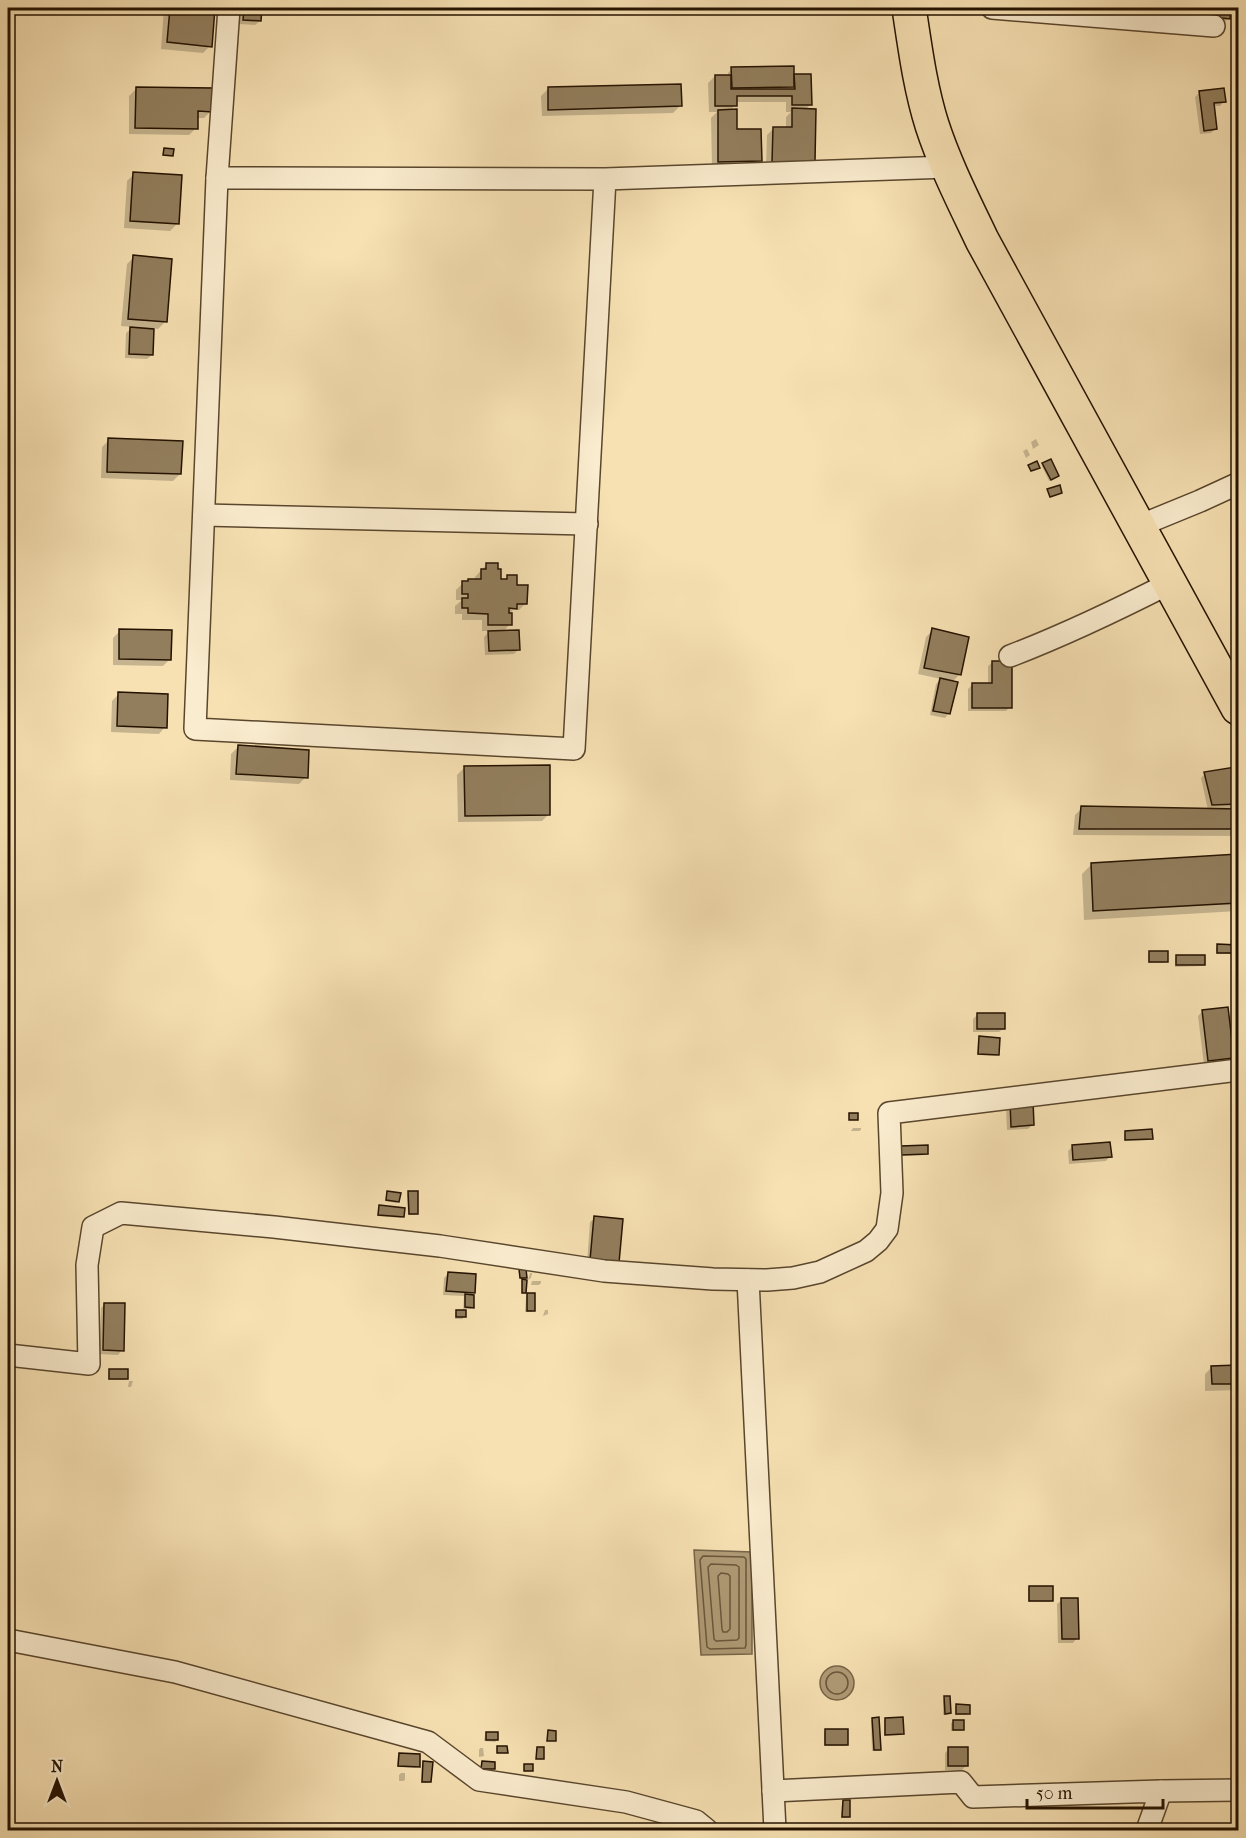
<svg xmlns="http://www.w3.org/2000/svg" width="1246" height="1838" font-family="'IM FELL French Canon',serif">
  <rect width="100%" height="100%" fill="#f7e1b3"/>
  <filter id="stains"><feTurbulence type="fractalNoise" baseFrequency=".00333" numOctaves="4"/><feColorMatrix values="0 0 0 0 .2 0 0 0 0 .09 0 0 0 0 .02 0 0 0 .5 -.17"/></filter>
  <radialGradient id="worn" r=".72"><stop offset=".6" stop-color="#630" stop-opacity="0"/><stop offset="1" stop-color="#630" stop-opacity=".3"/></radialGradient>
  <!-- water -->
  <g fill="#af9b76" stroke="#776447" stroke-width="1.5">
    <path d="M694 1550 752 1552V1654L701 1655Z"/>
    <circle cx="837" cy="1683" r="17"/>
  </g>
  <!-- shadow -->
  <g fill="#0003">
    <path d="M164 8H214L210 46 203 53 161 49Z"/>
    <path d="M241 8H261L260 21 255 25 239 24Z"/>
    <path d="M1216 8H1229L1228 18 1224 23 1198 20 1199 13 1203 9 1216 10Z"/>
    <path d="M732 69 793 78 795 75 810 105 805 110 814 162 766 168 767 135 774 128H786V117L791 112H786V102H735V105L730 111 735 131 760 161 753 168H712L711 118 717 112H709L708 83 715 76H728V73Z"/>
    <path d="M136 89 211 111 204 118H196V128L189 135 129 134V96Z"/>
    <path d="M548 89 680 106 673 113 542 116 541 96Z"/>
    <path d="M1200 92 1224 101 1220 106H1213L1216 128 1211 133 1200 134 1195 97Z"/>
    <path d="M134 174 177 224 170 231 124 228 127 181Z"/>
    <path d="M134 257 165 322 158 329 153 328 152 355 147 359 125 358 126 333 133 327 121 326 127 264Z"/>
    <path d="M1036 439 1039 445 1033 449 1031 442Z"/>
    <path d="M109 440 180 474 173 481 101 478 102 447Z"/>
    <path d="M1027 449 1030 455 1026 458 1023 451Z"/>
    <path d="M1043 465 1056 477 1049 481 1042 466Z"/>
    <path d="M487 564 500 581H504L508 576 526 603 519 610H513L510 613V624L503 632 519 649 514 654 485 655 484 637 490 631H482V620H462V614H455V606L462 600H456V590L463 583 475 581V577Z"/>
    <path d="M933 630 959 675 952 682 949 713 945 718 930 715 936 684 941 679 918 674 926 637Z"/>
    <path d="M120 631 170 659 163 666 113 665V638Z"/>
    <path d="M993 662 1010 707 1006 711H968V689L973 684H988V666Z"/>
    <path d="M119 694 165 727 159 734 111 732 112 701Z"/>
    <path d="M238 747 306 777 299 784 230 780 231 754Z"/>
    <path d="M464 768 549 814 542 821 458 822 457 775Z"/>
    <path d="M1233 769 1238 804 1232 810H1238V836L1073 835 1075 815 1082 808 1208 810 1201 778 1205 774Z"/>
    <path d="M1238 856V911L1084 920 1082 874 1091 865Z"/>
    <path d="M1218 946H1238V954H1216V948Z"/>
    <path d="M1150 952 1166 961 1164 963H1148V954Z"/>
    <path d="M1177 957 1203 965 1201 966 1175 967V959Z"/>
    <path d="M1203 1011 1232 1058 1228 1062 1204 1065 1198 1016Z"/>
    <path d="M978 1014 1004 1028 999 1032H973V1019Z"/>
    <path d="M980 1038 998 1054 996 1056 977 1055 978 1040Z"/>
    <path d="M1010 1104 1033 1124 1028 1129 1007 1130 1006 1108Z"/>
    <path d="M853 1128H861V1130L859 1131H851Z"/>
    <path d="M1126 1132 1151 1138 1149 1140 1124 1141V1134Z"/>
    <path d="M1072 1147 1110 1156 1106 1161 1069 1164 1068 1151Z"/>
    <path d="M901 1148 927 1154 925 1155 900 1156V1150Z"/>
    <path d="M387 1192 398 1201 396 1203 385 1201Z"/>
    <path d="M409 1193 417 1214 415 1215H408L407 1194Z"/>
    <path d="M380 1207 403 1216 401 1218 377 1216Z"/>
    <path d="M595 1218 621 1220 587 1264 590 1222Z"/>
    <path d="M530 1273H532L531 1278 528 1280Z"/>
    <path d="M448 1274 473 1292 469 1296 472 1307 471 1309H464V1317L462 1319H455V1313L457 1311 463 1312 464 1296 443 1295 444 1278Z"/>
    <path d="M532 1281H541V1283L539 1285H531Z"/>
    <path d="M527 1295 533 1310 532 1312H525L526 1297Z"/>
    <path d="M105 1304 122 1350 118 1355 99 1354 101 1308Z"/>
    <path d="M545 1310H548V1314L543 1316Z"/>
    <path d="M1238 1366V1390L1205 1391V1374L1212 1367Z"/>
    <path d="M110 1371 127 1378 125 1380H108V1373Z"/>
    <path d="M129 1381H133L131 1387H128Z"/>
    <path d="M1029 1587 1051 1600 1049 1602H1028V1589Z"/>
    <path d="M1062 1600 1077 1638 1073 1643H1058L1057 1604Z"/>
    <path d="M944 1698 950 1712 943 1715V1700Z"/>
    <path d="M957 1706 968 1713 967 1715H955V1707Z"/>
    <path d="M872 1719 880 1749 878 1751H872L871 1721Z"/>
    <path d="M885 1719 902 1734 901 1735 884 1736V1721Z"/>
    <path d="M953 1722 963 1729 961 1731H951V1723Z"/>
    <path d="M826 1731 847 1744 845 1746H824V1733Z"/>
    <path d="M486 1733 497 1740 495 1742 484 1741 485 1735Z"/>
    <path d="M480 1748H483L484 1756 479 1757V1750Z"/>
    <path d="M949 1749 966 1766 962 1770H945V1753Z"/>
    <path d="M400 1754 418 1766 416 1768 397 1767 398 1756Z"/>
    <path d="M424 1763 430 1782 428 1783H421L422 1765Z"/>
    <path d="M401 1773H405V1780L403 1781H399V1775Z"/>
    <path d="M843 1801 849 1816 847 1818H841L842 1803Z"/>
  </g>
  <g fill="none" stroke-linecap="round" stroke-linejoin="round">
    <!-- shore -->
    <g stroke="#6a563b" stroke-width="1.5">
      <path d="M703 1556 744 1557 746 1559V1645L745 1648 710 1649 707 1647 700 1560Z"/>
      <path d="M711 1564 736 1565 739 1567V1638L737 1640 716 1641 714 1639 708 1567Z"/>
      <path d="M721 1573 728 1574 730 1576V1629L727 1632H723L722 1629 718 1576Z"/>
      <circle cx="837" cy="1683" r="11"/>
    </g>
  </g>
  <!-- building -->
  <g fill="#927e5d" stroke="#241200" stroke-width="1.5">
    <path d="M170 8H215L212 47 167 42Z"/>
    <path d="M244 8H262L261 21 243 20Z"/>
    <path d="M1203 8 1219 9 1231 8 1230 19 1202 16Z"/>
    <path d="M794 66V87L732 88 731 67Z"/>
    <path d="M794 74H811L812 105H792V96H737V106H715V75H731V89H795Z"/>
    <path d="M681 84 682 106 548 110V87Z"/>
    <path d="M136 87 213 88V112L198 111V129L135 128Z"/>
    <path d="M1224 88 1226 102 1214 103 1217 129 1204 131 1199 91Z"/>
    <path d="M792 108 816 109 815 162H772L773 127H792Z"/>
    <path d="M737 109V129H761L762 161 718 162V110Z"/>
    <path d="M164 148 174 149 173 156 163 155Z"/>
    <path d="M133 172 182 175 179 224 130 221Z"/>
    <path d="M133 255 172 259 167 322 128 319Z"/>
    <path d="M130 327 154 329 153 355 129 354Z"/>
    <path d="M108 438 183 441 181 474 107 472Z"/>
    <path d="M1051 459 1059 476 1051 480 1042 463Z"/>
    <path d="M1037 461 1040 468 1031 471 1028 465Z"/>
    <path d="M1060 485 1062 493 1050 497 1047 489Z"/>
    <path d="M486 563H498V569H501V579H507V575H517V585H528L527 604H517V609L509 608V613H512V625H488V614L468 613V608H462V598H468V594H462V581H468V579H481V569H486Z"/>
    <path d="M932 628 969 637 961 675 924 668Z"/>
    <path d="M119 629 172 630 171 660 119 659Z"/>
    <path d="M519 630 520 650 489 651 488 631Z"/>
    <path d="M992 661H1012V708H972V683H992Z"/>
    <path d="M940 678 958 682 950 714 933 711Z"/>
    <path d="M118 692 168 694 167 728 117 726Z"/>
    <path d="M238 745 309 750 308 778 236 774Z"/>
    <path d="M550 765V815L465 816 464 766Z"/>
    <path d="M1235 767 1238 804 1212 805 1204 772Z"/>
    <path d="M1081 806 1238 809V829H1079Z"/>
    <path d="M1238 854V903L1093 911 1091 863Z"/>
    <path d="M1217 944 1238 945V953H1217Z"/>
    <rect x="1149" y="951" width="19" height="11"/>
    <rect x="1176" y="955" width="29" height="10"/>
    <path d="M1228 1007 1234 1058 1208 1061 1202 1010Z"/>
    <rect x="977" y="1013" width="28" height="16"/>
    <path d="M979 1036 1000 1038 999 1055 978 1054Z"/>
    <path d="M1033 1101 1034 1125 1011 1127 1010 1102Z"/>
    <rect x="849" y="1113" width="9" height="7"/>
    <path d="M1152 1129 1153 1139 1125 1140V1131Z"/>
    <path d="M1110 1142 1112 1157 1073 1160 1072 1145Z"/>
    <path d="M928 1145V1154L901 1155V1146Z"/>
    <path d="M387 1191 401 1193 399 1202 386 1200Z"/>
    <path d="M408 1191H418V1214H409Z"/>
    <path d="M379 1205 405 1208 404 1217 378 1215Z"/>
    <path d="M594 1216 623 1219 619 1263 590 1260Z"/>
    <path d="M519 1269H526L527 1278H520Z"/>
    <path d="M448 1272 476 1274 475 1293 446 1291Z"/>
    <path d="M522 1279 527 1280 526 1293H522Z"/>
    <rect x="527" y="1293" width="8" height="18"/>
    <path d="M465 1294 474 1295V1308L465 1307Z"/>
    <path d="M104 1303H125L124 1351 103 1350Z"/>
    <rect x="456" y="1310" width="10" height="7"/>
    <path d="M1238 1365V1384H1212L1211 1366Z"/>
    <rect x="109" y="1369" width="19" height="10"/>
    <rect x="1029" y="1586" width="24" height="15"/>
    <path d="M1061 1598H1078L1079 1639H1062Z"/>
    <path d="M944 1696H950L951 1713 945 1714Z"/>
    <path d="M956 1704 970 1705V1714H956Z"/>
    <path d="M879 1717 881 1750H874L872 1718Z"/>
    <path d="M903 1717 904 1734 885 1735V1718Z"/>
    <rect x="953" y="1720" width="11" height="10"/>
    <rect x="825" y="1729" width="23" height="16"/>
    <path d="M548 1730 556 1731V1741H547Z"/>
    <rect x="486" y="1732" width="12" height="8"/>
    <path d="M497 1746H507L508 1753H497Z"/>
    <path d="M537 1747H544V1759H536Z"/>
    <rect x="948" y="1747" width="20" height="19"/>
    <path d="M399 1753 420 1754V1767L398 1766Z"/>
    <path d="M423 1761 433 1762 431 1782H422Z"/>
    <path d="M482 1761 495 1762V1769H481Z"/>
    <rect x="524" y="1764" width="9" height="7"/>
    <path d="M843 1800H850V1817H842Z"/>
  </g>
  <g fill="none" stroke-linecap="round" stroke-linejoin="round">
    <!-- street casing -->
    <g stroke="#59462d" stroke-width="24">
      <g id="street">
        <path d="M992 8 1214 26"/>
        <path d="M217 178 229 8"/>
        <path d="M605 179 574 749 195 729 217 178 605 179 948 167"/>
        <path d="M204 515 587 524"/>
        <path d="M1139 526 1200 501 1237 484 1238 486"/>
        <path d="M1010 656C1065 635 1117 610 1170 583"/>
        <path d="M748 1280 775 1830"/>
        <path d="M8 1355 89 1364 87 1265 93 1227 121 1213 274 1227 440 1246 604 1271 713 1279 767 1280 793 1278 820 1272 866 1251 878 1241 887 1229 892 1193 889 1113 1238 1070"/>
        <path d="M8 1640 175 1672 428 1742 479 1780 626 1802 696 1821 707 1830"/>
        <path d="M773 1791 961 1782 973 1797 1161 1791 1147 1830"/>
        <path d="M1161 1791 1238 1790"/>
      </g>
    </g>
    <!-- highway casing -->
    <g stroke="#241200" stroke-width="36">
      <path id="highway" d="M909 8C915 47 920 87 932 125 945 165 964 202 982 240L1238 708"/>
    </g>
    <!-- street -->
    <use href="#street" stroke="#faecce" stroke-width="21"/>
    <!-- highway -->
    <use href="#highway" stroke="#f7e1b3" stroke-width="33"/>
  </g>
  <!-- margin -->
  <rect width="1246" height="1838" fill="none" stroke="#f7e1b3" stroke-width="30"/>
  <rect x="9" y="9" width="1228" height="1820" fill="none" stroke="#241200" stroke-width="3"/>
  <rect x="15" y="15" width="1216" height="1808" fill="none" stroke="#241200" stroke-width="1.5"/>
  <!-- north arrow -->
  <g transform="translate(57 1781)" stroke="#faecce" stroke-width="4.5" paint-order="stroke">
  <path d="M0-4.5L10 22L0 15L-10 22Z" fill="#241200"/>
  <text y="-9" font-size="16" font-weight="bold" text-anchor="middle" fill="#241200">N</text>
  </g>
  <!-- scale -->
  <path d="M1027 1799v9h136v-9" fill="none" stroke="#241200" stroke-width="3"/>
  <text x="1036" y="1799" font-size="18" fill="#241200" stroke="#faecce" stroke-width="4.5" paint-order="stroke">50 m</text>
  <rect width="100%" height="100%" filter="url(#stains)"/>
  <rect width="100%" height="100%" fill="url(#worn)"/>
</svg>
